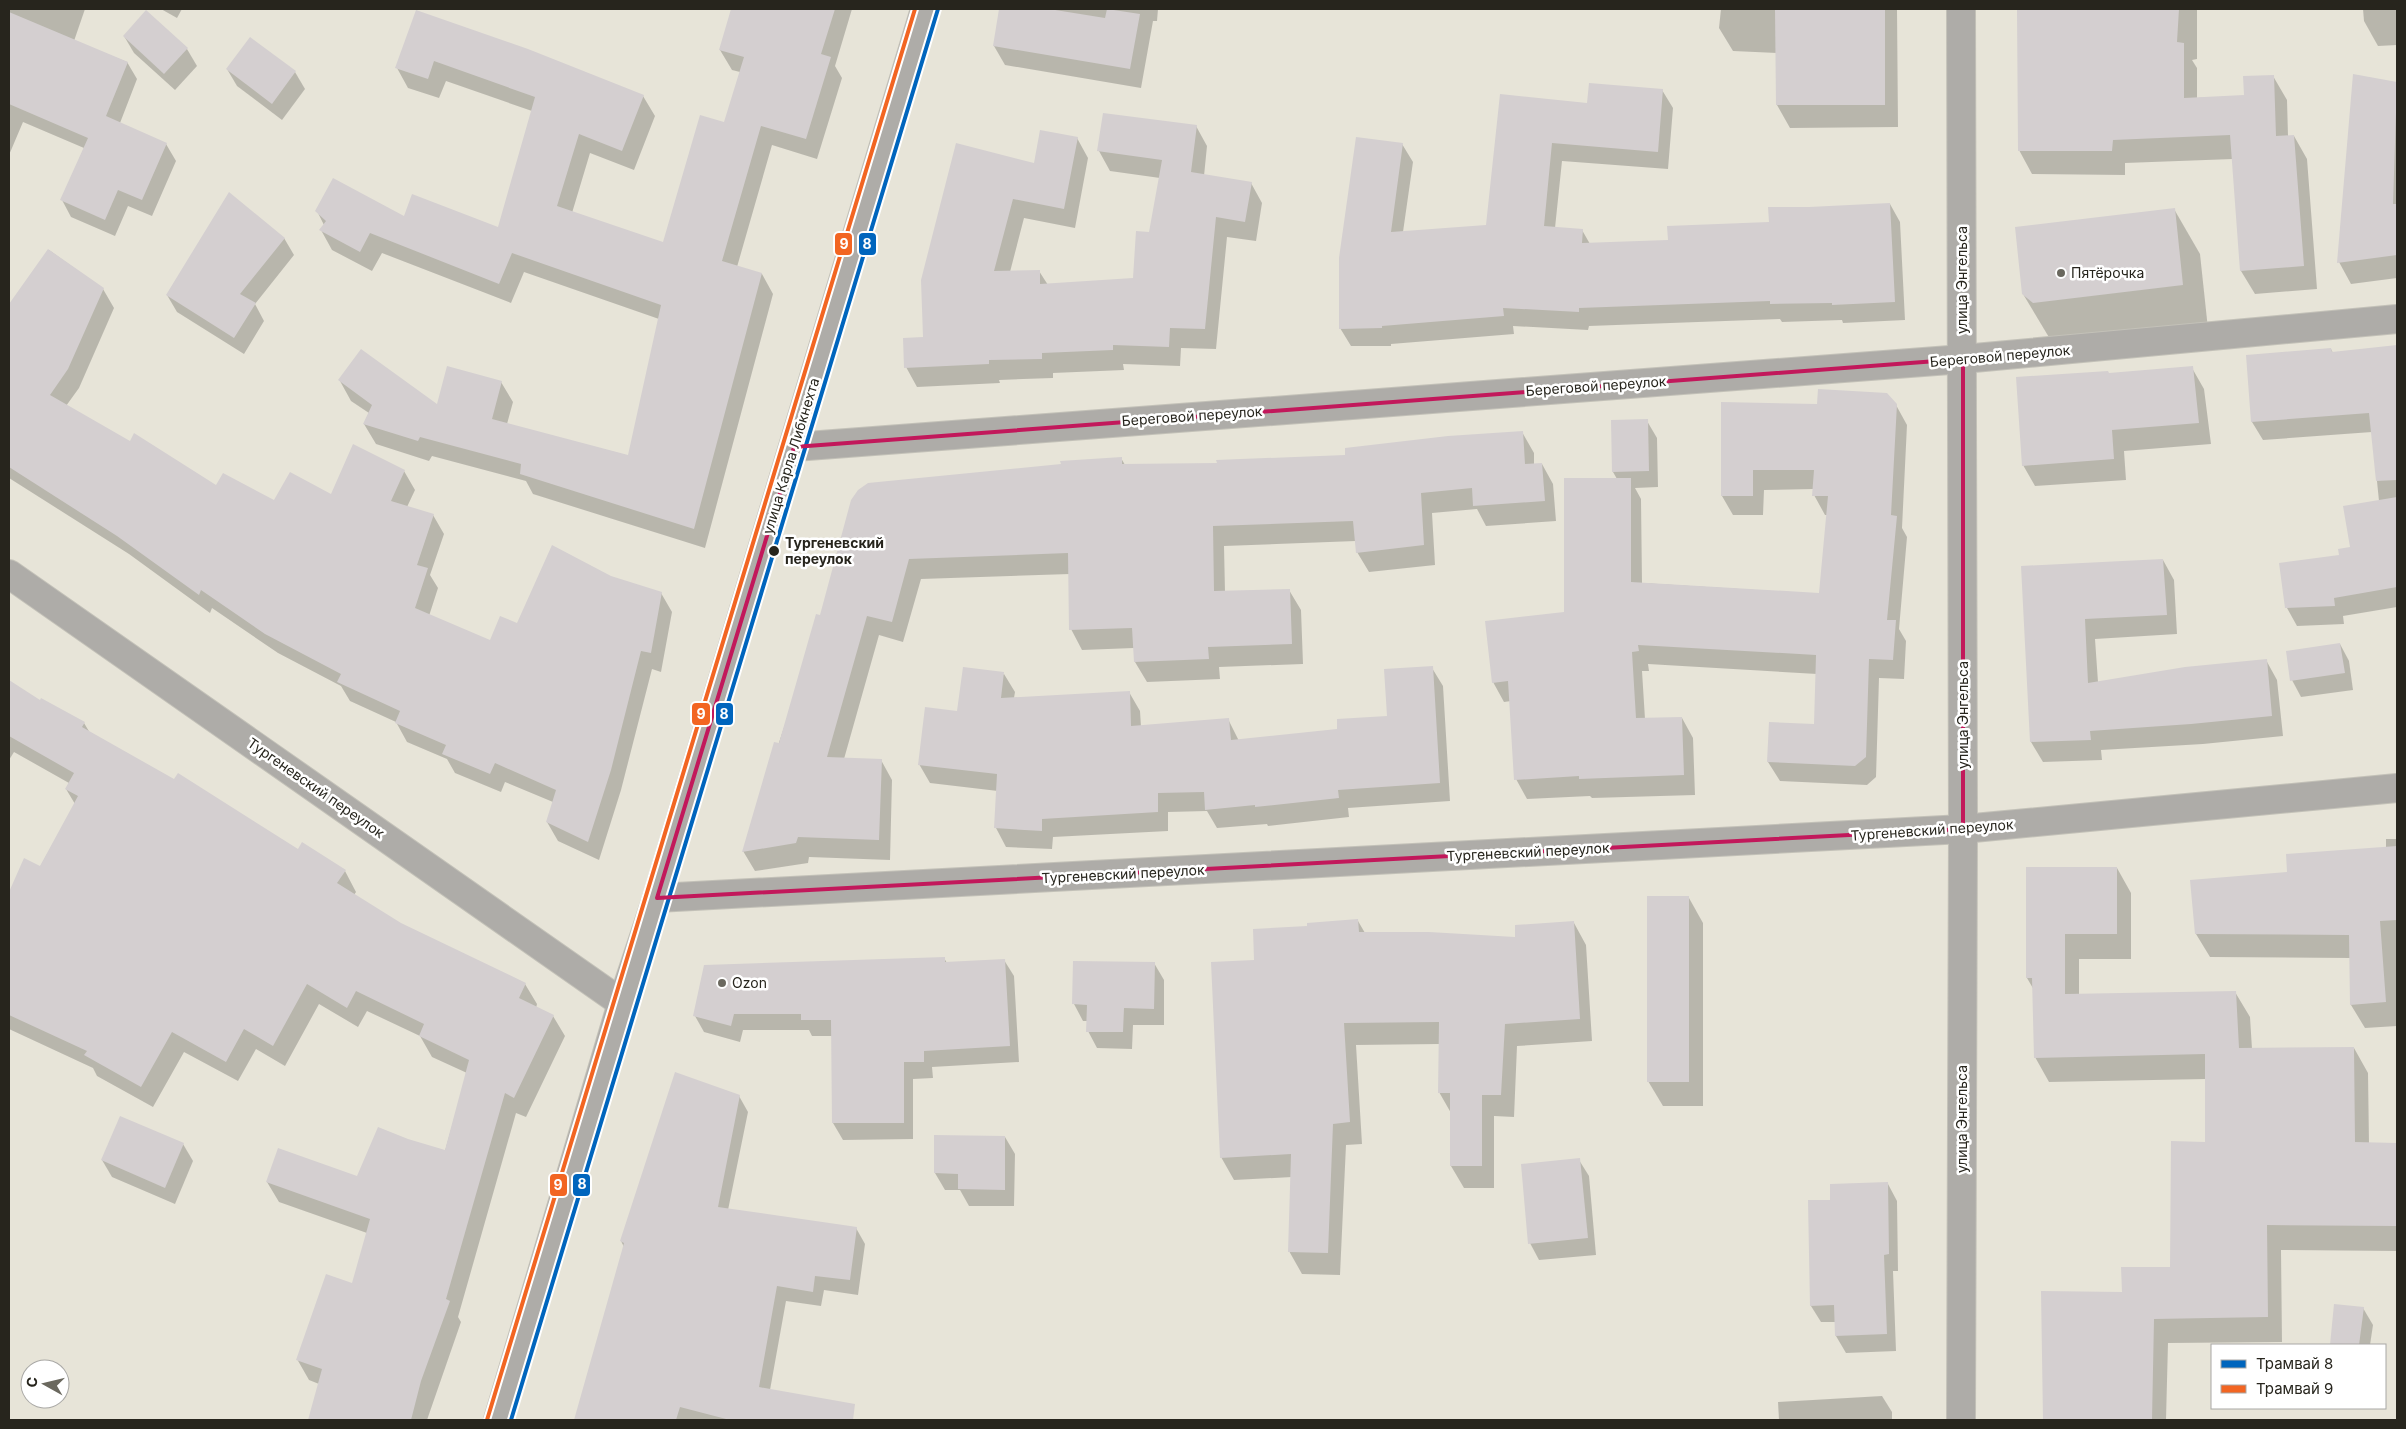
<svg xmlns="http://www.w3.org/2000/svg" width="2406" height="1429" font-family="Inter,sans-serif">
  <rect width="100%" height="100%" fill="#e7e4d8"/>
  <!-- shadow -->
  <g fill="#0003">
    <path d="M9 9H85L74 41 127 62 137 79 120 123 166 144 176 161 152 216 128 206 115 236 71 217 62 200 84 148 23 122 9 155Z"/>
    <path d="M161 9H182L177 18Z"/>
    <path d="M732 9H852L835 66 842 78 817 159 772 145 737 267 762 274 773 294 705 548 533 494 526 481 432 456 429 461 376 444 364 424 369 413 351 401 340 381 438 406 501 382 513 402 507 424 629 456 659 319 524 272 511 303 382 253 372 271 332 250 321 230 324 225 317 211 405 218 499 229 532 111 446 81 439 98 408 88 397 68 417 11 643 96 655 116 634 170 590 153 572 213 664 244 725 124 740 72 732 70 720 50Z"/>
    <path d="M1000 9H1158L1157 21H1153L1141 88 1005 65 994 46Z"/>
    <path d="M1721 9H1897L1898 127 1790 128 1777 105V53L1733 51 1719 28Z"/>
    <path d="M2018 9H2197V59L2192 60 2197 68V98L2245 96 2273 76 2287 100 2288 136H2294L2307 159 2317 289 2255 294 2241 271 2233 159 2125 163V175L2032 174 2019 150Z"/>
    <path d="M2363 9H2397V45L2378 46 2364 21Z"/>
    <path d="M124 36 187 49 197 66 175 90 134 53Z"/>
    <path d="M227 69 295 72 305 89 282 120 237 86Z"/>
    <path d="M2396 83 2397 278 2351 284 2339 262Z"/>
    <path d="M1662 90 1673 108 1668 169 1562 161 1555 228 1582 230 1590 244 1669 241 1770 223 1809 209 1890 204 1900 222 1905 320 1843 323 1842 320 1782 322 1780 319 1589 326 1588 330 1513 326 1514 334 1391 344V346H1351L1340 328 1402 144 1413 162 1403 232 1487 226 1501 96 1588 105Z"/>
    <path d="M1196 126 1207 146 1204 176 1251 183 1262 203 1256 241 1227 237 1216 349 1181 348 1180 366 1123 364 1124 370 1053 373V378L999 380 1000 383 917 387 906 367 924 338 922 280 1035 165 1077 138 1088 158 1075 228 1024 218 1010 272 1039 271 1048 285 1134 279 1150 234 1160 178 1110 171 1099 151Z"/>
    <path d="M2174 209 2200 254 2208 329 2050 339 2023 294Z"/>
    <path d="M284 238 294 255 255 304 264 321 244 354 177 312 167 295Z"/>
    <path d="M49 250 103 289 114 308 79 388 66 406 130 443 217 487 274 502 331 495 404 471 415 490 407 507 433 515 444 534 430 575 438 588 429 616 491 642 518 625 611 577 661 593 672 612 661 672 652 669 621 790 599 860 558 841 547 822 553 802 505 782 501 792 455 773 447 759 407 742 396 722 350 701 341 686 278 653 212 608 210 613 129 554 9 478V306Z"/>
    <path d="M2397 346V607L2343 616 2344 624 2297 626 2287 608 2340 556 2351 548 2379 501 2372 432 2263 440 2252 422 2247 356 2331 349 2333 353Z"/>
    <path d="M2192 368 2204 389 2211 444 2124 451 2126 480 2035 486 2023 465 2109 374Z"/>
    <path d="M1723 404 1896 405 1907 425 1902 528 1907 537 1899 629 1906 641 1904 679 1879 678 1876 777 1867 785 1780 781 1768 762 1815 725 1817 674 1648 664 1649 671H1642L1645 719 1682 718 1693 738 1695 795 1592 798 1590 796 1527 799 1516 779 1511 701 1504 702 1493 682 1565 613 1617 479 1613 472 1647 421 1657 438 1658 487 1635 488 1641 499 1642 583 1821 594 1828 515H1825L1814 495V489L1764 490 1763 515H1733L1722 496Z"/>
    <path d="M1522 432 1534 453V465L1542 464 1553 484 1556 521 1486 526 1477 509 1432 513 1435 565 1369 572 1357 552 1356 541 1224 546 1225 592 1289 590 1301 610 1303 664 1219 667 1220 679 1147 682 1135 662 1134 648 1082 650 1071 629 1070 574 921 579 903 642 879 635 844 759 881 760 892 780 890 860 809 857 808 863 755 871 743 851 821 616 852 501 1121 458 1125 465 1218 464 1347 457Z"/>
    <path d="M2163 560 2174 580 2177 634 2095 639 2098 682 2266 660 2277 680 2283 736 2203 744 2101 750 2102 760 2043 762 2031 742 2022 568Z"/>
    <path d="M2340 644 2349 661 2353 690 2301 697 2292 680Z"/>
    <path d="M1432 668 1443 686 1450 801 1348 808 1349 817 1268 826 1267 824 1217 828 1207 811 1168 812V831L1053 837 1052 849 1006 847 996 828 998 791 930 783 919 764 958 712 1004 674 1015 692 1014 698 1129 692 1140 711 1141 727 1228 719 1239 741 1339 730 1388 717Z"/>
    <path d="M9 681 41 702 84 723 90 733 298 851 345 871 356 892 354 895 400 924 525 984 537 1004 536 1008 553 1016 565 1036 526 1117 516 1113 458 1317 461 1322 427 1420H309L319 1384 309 1380 297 1359 353 1285 367 1233 279 1202 267 1182 358 1178 408 1140 445 1151 467 1073 432 1057 420 1036 367 1011 358 1027 319 1004 285 1066 256 1049 238 1081 184 1052 153 1107 97 1076 93 1068 9 1029V895L25 860 40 867 75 804 66 789 69 783 14 752 9 760Z"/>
    <path d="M2386 839H2397V1026L2365 1028 2351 1005V958L2210 957 2196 934 2289 873 2386 848Z"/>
    <path d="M2028 868H2117L2131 893V959H2079V995L2235 992 2250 1017 2252 1049 2354 1048 2368 1073 2369 1144H2397V1251L2281 1250 2282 1342 2168 1343 2166 1420H2044L2045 1360 2172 1268 2207 1143 2206 1079 2049 1082 2035 1057 2034 990 2027 978Z"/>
    <path d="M1689 898 1703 923V1106H1663L1648 1081Z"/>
    <path d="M1358 921 1365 933 1517 938 1574 923 1586 945 1592 1041 1517 1046 1514 1117 1494 1116V1188H1464L1451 1166V1113L1439 1092 1440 1044 1356 1045 1362 1144 1346 1145 1340 1275 1302 1274 1289 1251 1292 1177 1234 1180 1221 1157 1255 961 1308 927Z"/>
    <path d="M944 958 947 963 1004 960 1014 976 1019 1062 932 1067 933 1078 913 1079V1139L843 1140 833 1123 832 1036H812L809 1030H743L740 1042 704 1032 695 1016Z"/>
    <path d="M1154 963 1164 980V1025H1133L1132 1049 1097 1048 1088 1031V1021H1083L1074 1004Z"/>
    <path d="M739 1096 748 1112 728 1210 856 1228 865 1244 858 1295 824 1290 821 1306 786 1301 770 1390 845 1417 844 1420H575L624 1247 621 1241Z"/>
    <path d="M1005 1137 1015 1154 1014 1206H969L960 1190H945L935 1173Z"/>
    <path d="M183 1144 193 1161 175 1204 112 1177 102 1160Z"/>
    <path d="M1579 1160 1589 1176 1596 1255 1539 1260 1530 1243Z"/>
    <path d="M1888 1184 1897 1201 1898 1271H1893L1896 1351 1846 1353 1836 1336V1322H1821L1811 1306 1831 1201Z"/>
    <path d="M2335 1305 2363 1308 2373 1325 2370 1345H2331Z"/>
    <path d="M1882 1396 1892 1412V1420H1779L1778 1402Z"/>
  </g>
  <!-- building -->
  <g fill="#d4cfd0">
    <path d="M731 9H835L821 54 831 57 806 139 761 126 722 261 762 273 694 529 520 474 521 464 420 437 418 441 363 424 372 405 338 380 361 349 437 404 447 366 502 381 492 419 628 455 661 305 512 253 499 284 370 233 360 252 319 230 326 221 315 211 333 178 404 216 412 194 498 227 535 97 434 61 428 79 395 68 416 10 528 49 644 95 622 151 579 134 557 206 663 242 700 115 724 122 744 57 719 50Z"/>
    <path d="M999 9H1049L1105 18 1107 9 1140 14 1130 69 993 46Z"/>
    <path d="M1775 9H1885V105H1776Z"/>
    <path d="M2017 9H2179L2177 42 2184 43V98L2244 95 2243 76 2274 75 2276 136 2294 135 2304 266 2240 271 2230 135 2113 140 2112 151H2018Z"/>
    <path d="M146 10 188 48 164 74 123 36Z"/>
    <path d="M9 12 128 62 106 116 167 143 142 200 118 190 105 220 60 200 88 138 9 104Z"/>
    <path d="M250 37 296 71 272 104 226 69Z"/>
    <path d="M2353 74 2397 82 2393 204H2397V255L2337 263Z"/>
    <path d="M1589 83 1663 89 1658 152 1552 143 1544 226 1583 229 1582 243 1668 240 1667 226 1769 222 1768 207H1809L1890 203 1895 302 1832 305V303L1770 304V301L1579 308V312L1503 308 1504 316 1382 326V328L1339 329V258L1356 137 1403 143 1391 232 1486 225 1500 94 1587 103Z"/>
    <path d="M1103 113 1197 125 1191 172 1252 182 1245 222 1216 217 1205 329 1170 328 1169 347 1113 345V350L1042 353V359L989 360V364L904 368 903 338 923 337 921 280 956 143 1034 163 1040 130 1078 137 1064 209 1013 199 994 271 1040 270V284L1133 278 1136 231 1149 232 1162 160 1097 151Z"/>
    <path d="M229 192 285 238 240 294 256 303 234 338 166 295Z"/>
    <path d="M2175 208 2183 285 2033 303 2022 294 2015 227Z"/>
    <path d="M48 249 104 288 68 369 50 395 130 441 134 433 216 485 223 473 274 500 290 472 331 494 353 444 405 470 391 501 434 514 417 565 428 568 415 608 490 640 500 616 517 623 552 545 611 576 662 592 651 653 641 651 611 770 588 842 546 822 556 790 495 763 490 774 442 754 446 745 395 723 400 711 337 682 341 674 265 634 201 590 199 595 117 536 9 467V304Z"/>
    <path d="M2397 345V480L2376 481 2369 413 2251 422 2246 355 2331 348 2332 352Z"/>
    <path d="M2193 366 2199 423 2112 430 2114 459 2022 466 2016 377 2108 371 2109 373Z"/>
    <path d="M1818 389 1887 393 1897 404 1891 515 1897 516 1887 620H1896L1893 660 1869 659 1866 757 1855 766 1767 762 1769 722 1814 724 1816 655 1638 645 1639 651 1632 652 1636 718 1682 717 1684 775 1579 779V776L1514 780 1508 681 1492 683 1485 621 1564 612V478H1631V582L1819 593 1828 496H1812L1814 470H1753V496H1721V402L1817 404Z"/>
    <path d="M1648 419 1649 471 1612 472 1611 420Z"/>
    <path d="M1523 431 1525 464 1542 463 1545 501 1473 506 1472 488 1421 493 1424 545 1356 553 1353 521 1213 526 1214 591 1290 589 1292 644 1208 647 1209 659 1134 662 1132 628 1069 630 1068 553 909 559 892 622 867 616 827 757 882 759 879 840 798 837 796 843 742 852 774 742 779 743 816 614 820 615 851 500 858 490 868 483 1061 464 1060 461 1122 457V464L1217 463 1216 460 1345 455V448L1448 436Z"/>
    <path d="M2397 497V587L2334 598 2335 606 2285 608 2279 563 2339 555 2338 549 2350 547 2343 506Z"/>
    <path d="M2163 559 2167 615 2085 619 2088 683 2185 667 2267 659 2272 716 2191 724 2090 731 2091 740 2030 742 2021 566Z"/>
    <path d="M2340 643 2345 673 2290 681 2286 651Z"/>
    <path d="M1433 666 1440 783 1338 790 1339 798 1255 807V805L1205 810 1204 792 1158 793V812L1042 819V831L994 828 997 774 918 765 925 707 957 711 963 667 1004 672 1001 698 1130 691 1131 726 1229 718 1231 740 1337 729V719L1387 716 1384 669Z"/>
    <path d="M9 680 40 700 41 698 85 722 82 727 174 779 178 773 298 849 302 842 346 870 337 883 401 923 526 983 519 998 554 1015 514 1098 505 1093 446 1299 450 1301 421 1381 411 1420H308L322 1369 296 1360 326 1274 352 1283 370 1219 266 1182 278 1148 357 1176 378 1127 408 1139 445 1150 469 1060 419 1036 424 1024 356 991 347 1008 307 984 273 1046 244 1029 226 1062 172 1032 141 1087 84 1055 87 1051 9 1015V892L24 858 40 866 78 796 65 789 74 773 9 736Z"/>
    <path d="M2397 846V920L2380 921 2386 1002 2350 1005 2349 935 2195 934 2190 880 2287 872 2286 854Z"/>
    <path d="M2026 867H2117V934H2065V994L2236 991 2239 1048 2354 1047 2355 1142 2397 1143V1226L2267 1225 2268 1317 2154 1319 2152 1420H2043L2041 1291 2122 1292 2121 1267H2170L2171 1141 2205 1142V1054L2034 1058 2032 978H2026Z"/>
    <rect x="1647" y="896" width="42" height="186"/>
    <path d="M1358 919 1359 932H1429L1515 937V925L1574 921 1580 1019 1505 1024 1501 1095H1482V1166H1450V1093H1438L1439 1022 1344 1023 1350 1122 1333 1124 1328 1253 1288 1252 1291 1154 1220 1158 1211 962 1254 960 1253 929 1307 926V923Z"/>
    <path d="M945 957V962L1005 959 1010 1046 924 1051V1062H904V1123H832L831 1020H801V1014H734L731 1026 693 1016 704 965Z"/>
    <path d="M1073 961 1155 962 1154 1009 1124 1008 1123 1032H1086L1087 1005 1072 1004Z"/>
    <path d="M675 1072 740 1095 718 1207 857 1227 850 1280 815 1276 813 1292 777 1286 759 1387 855 1404 853 1420H730L680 1407 676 1420H574L624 1243 620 1241Z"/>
    <path d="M120 1116 184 1143 165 1188 101 1160Z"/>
    <path d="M934 1135 1005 1136V1190L958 1189V1174L934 1173Z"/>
    <path d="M1580 1158 1588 1238 1528 1244 1521 1164Z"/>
    <path d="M1888 1182 1889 1254 1884 1255 1887 1334 1835 1336 1834 1305 1810 1306 1808 1200H1830V1184Z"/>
    <path d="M2334 1304 2364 1307 2359 1345H2330Z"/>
  </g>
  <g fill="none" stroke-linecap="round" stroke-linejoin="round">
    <!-- minor casing -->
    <g stroke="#c3c1b8" stroke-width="30">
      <g id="minor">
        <path d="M794 447 1963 359 2397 319"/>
        <path d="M9 574 622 1003"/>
        <path d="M657 898 1963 829 2397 788"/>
        <path d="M498 1420 622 1003 657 898 925 9"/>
        <path d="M1961 1420 1963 829 1961 9"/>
      </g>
    </g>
    <!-- minor -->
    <use href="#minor" stroke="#aeaca8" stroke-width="28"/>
    <!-- tram-1 casing -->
    <g stroke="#fff" stroke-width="8">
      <path id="tram-1" d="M511 1420C651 949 798 480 938 9"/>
    </g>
    <!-- tram-2 casing -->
    <g stroke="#fff" stroke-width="8">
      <path id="tram-2" d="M487 1420 915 9"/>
    </g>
    <!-- tram-1 -->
    <use href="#tram-1" stroke="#0065bd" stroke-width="4"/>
    <!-- tram-2 -->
    <use href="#tram-2" stroke="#f26522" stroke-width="4"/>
  </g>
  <!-- marked area -->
  <path fill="none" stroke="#c2185b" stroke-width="4" stroke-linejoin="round" d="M1963 359V829L657 898 794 447Z"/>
  <!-- markers -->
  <g fill="#6a685e" stroke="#fff" stroke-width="2">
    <circle cx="2061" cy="273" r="5"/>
    <circle cx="722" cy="983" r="5"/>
  </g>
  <circle fill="#27251d" stroke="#fff" stroke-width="2" cx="774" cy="551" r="6"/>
  <g text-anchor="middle" stroke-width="5" stroke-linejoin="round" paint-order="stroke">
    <!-- poi labels -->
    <g font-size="14" fill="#27251d" stroke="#fff" text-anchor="start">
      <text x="2071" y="278">Пятёрочка</text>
      <text x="732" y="988">Ozon</text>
    </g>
    <!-- street labels -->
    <g font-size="14" fill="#27251d" stroke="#fff">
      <text transform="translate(1962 280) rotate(-90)" y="5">улица Энгельса</text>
      <text transform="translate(2000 356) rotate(-5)" y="5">Береговой переулок</text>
      <text transform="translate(1596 386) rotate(-4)" y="5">Береговой переулок</text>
      <text transform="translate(1192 416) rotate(-4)" y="5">Береговой переулок</text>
      <text transform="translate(791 456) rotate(-73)" y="5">улица Карла Либкнехта</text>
      <text transform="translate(1963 715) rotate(-90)" y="5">улица Энгельса</text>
      <text transform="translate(316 788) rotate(35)" y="5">Тургеневский переулок</text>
      <text transform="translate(1932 830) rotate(-4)" y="5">Тургеневский переулок</text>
      <text transform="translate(1528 852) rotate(-3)" y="5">Тургеневский переулок</text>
      <text transform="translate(1123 874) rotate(-3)" y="5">Тургеневский переулок</text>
      <text transform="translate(1962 1119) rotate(-90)" y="5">улица Энгельса</text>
    </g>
    <!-- stop labels -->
    <g font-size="14" font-weight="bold" fill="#27251d" stroke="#fff" text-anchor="start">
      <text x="785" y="548">Тургеневский<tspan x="785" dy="16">переулок</tspan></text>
    </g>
  </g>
  <g stroke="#fff" stroke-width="2">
    <rect x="834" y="232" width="19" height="24" rx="5" fill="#f26522"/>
    <rect x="858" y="232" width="19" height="24" rx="5" fill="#0065bd"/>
    <rect x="691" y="702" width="20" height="24" rx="5" fill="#f26522"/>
    <rect x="715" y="702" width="19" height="24" rx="5" fill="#0065bd"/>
    <rect x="572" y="1173" width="19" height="24" rx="5" fill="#0065bd"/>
    <rect x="549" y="1173" width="19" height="24" rx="5" fill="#f26522"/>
  </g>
  <g font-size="14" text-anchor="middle" font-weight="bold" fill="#fff">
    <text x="844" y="249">9</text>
    <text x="867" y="249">8</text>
    <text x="701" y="719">9</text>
    <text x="724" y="719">8</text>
    <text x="582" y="1189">8</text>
    <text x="558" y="1190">9</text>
  </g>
  <!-- border -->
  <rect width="2406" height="1429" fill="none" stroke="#27251d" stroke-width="20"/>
  <!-- legend -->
  <rect x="2211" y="1344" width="175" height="65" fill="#ffffff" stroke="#a9a8a5"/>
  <rect x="2221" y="1360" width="25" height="8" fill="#0065bd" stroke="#a9a8a5"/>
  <text x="2256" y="1369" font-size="15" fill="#27251d">Трамвай 8</text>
  <rect x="2221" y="1385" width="25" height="8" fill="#f26522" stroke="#a9a8a5"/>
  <text x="2256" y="1394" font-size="15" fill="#27251d">Трамвай 9</text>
  <!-- north arrow -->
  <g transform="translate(45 1384) rotate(278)"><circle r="24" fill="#ffffff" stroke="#a9a8a5"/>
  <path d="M0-4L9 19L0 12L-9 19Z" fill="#6a685e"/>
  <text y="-8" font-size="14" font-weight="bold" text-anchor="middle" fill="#27251d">С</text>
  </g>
</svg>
